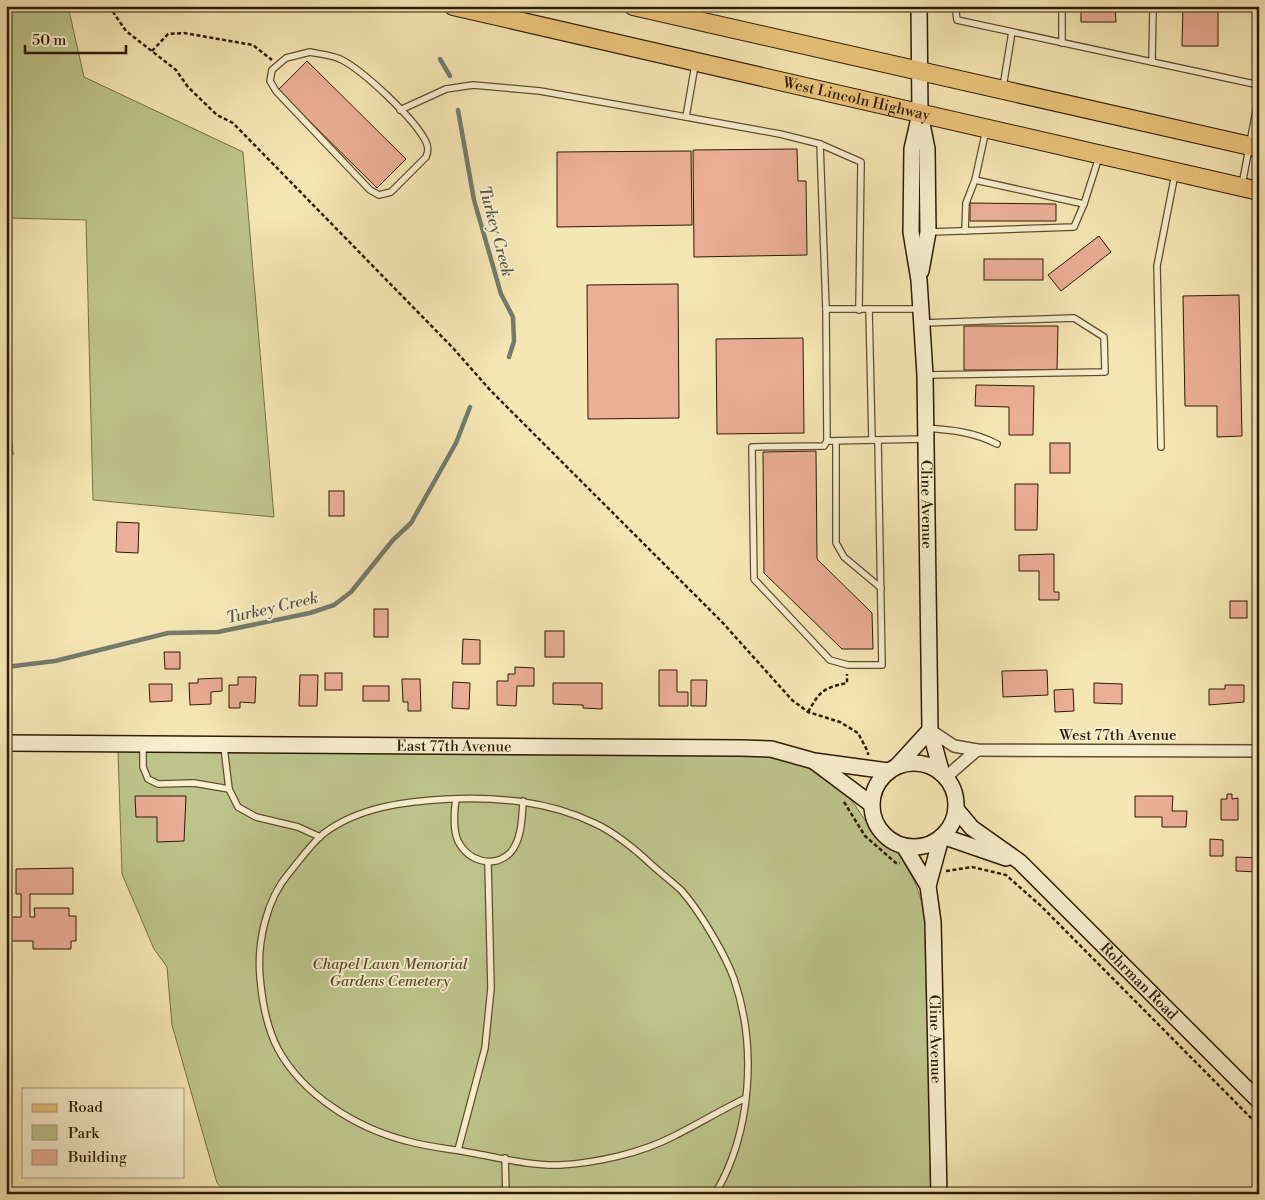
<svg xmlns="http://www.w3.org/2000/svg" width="1265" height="1200" font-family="'Libre Bodoni',serif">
  <rect width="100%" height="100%" fill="#f5e7b4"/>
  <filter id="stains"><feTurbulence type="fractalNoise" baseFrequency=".004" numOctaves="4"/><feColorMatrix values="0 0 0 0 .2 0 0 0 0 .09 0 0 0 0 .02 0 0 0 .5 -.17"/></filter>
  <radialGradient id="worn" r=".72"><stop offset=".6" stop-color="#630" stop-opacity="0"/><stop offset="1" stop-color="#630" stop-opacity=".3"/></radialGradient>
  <!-- green -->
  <g fill="#bdc58c" stroke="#757046">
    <path d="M6 6H68L84 77 243 152 274 517 93 500 86 220 6 218Z"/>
    <path d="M118 751 754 755C786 757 825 770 847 795 857 806 864 821 874 831 881 839 891 844 897 852 916 876 925 906 928 937L931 1194H228L217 1183 172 1025 167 967 154 949 122 874Z"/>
  </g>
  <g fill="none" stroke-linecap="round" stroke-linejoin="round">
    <!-- stream -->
    <g stroke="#727c6e" stroke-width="4.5">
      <path d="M440 59 450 76"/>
      <path d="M458 110 474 200 501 294 513 317 514 341 509 357"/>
      <path d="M6 667 55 661 168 633 218 632 310 613 334 605 351 592 393 540 411 523 456 443 470 407"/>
    </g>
  </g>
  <!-- building -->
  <g fill="#ebae96" stroke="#2d1a01">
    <path d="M1081 6H1115L1116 22H1081Z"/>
    <path d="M1183 6H1218V46H1182Z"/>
    <path d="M307 61 406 159 377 188 278 90Z"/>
    <path d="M797 149 798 181H806L807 255 694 257 693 150Z"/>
    <path d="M691 151 692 225 557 227V152Z"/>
    <path d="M970 203 1056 204V221H970Z"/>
    <path d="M1099 236 1111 252 1061 291 1048 275Z"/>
    <rect x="984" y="259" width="59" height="21"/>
    <path d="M678 284 679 418 588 419 587 285Z"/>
    <path d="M1239 295 1242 436 1217 437V406H1185L1183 296Z"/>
    <path d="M964 326H1058L1057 370H964Z"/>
    <path d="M803 338 804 433 717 434 716 339Z"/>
    <path d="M976 385 1034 386 1033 435H1009V407L975 406Z"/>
    <path d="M12 441 13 455H6V442Z"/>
    <rect x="1050" y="443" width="20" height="30"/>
    <path d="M816 451 817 559 872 613 873 649H842L764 573 763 452Z"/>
    <path d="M1015 484H1038L1037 530H1015Z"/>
    <rect x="329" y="491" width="15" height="25"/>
    <path d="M6 507H10L11 523 6 524Z"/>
    <path d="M117 522 139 523 138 553 116 552Z"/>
    <path d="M1054 554V592H1059V600H1039V571H1019V555Z"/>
    <rect x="1230" y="601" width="17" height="17"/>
    <rect x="374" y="609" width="14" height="28"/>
    <rect x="545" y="631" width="19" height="26"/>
    <path d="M463 639 480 640V664H462Z"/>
    <path d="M164 652H180V669H165Z"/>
    <path d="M515 667 534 668V686H517L516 706 497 705V681H508V674H515Z"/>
    <path d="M659 670H677V692H688V706H659Z"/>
    <path d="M1047 670 1048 695 1003 697 1002 671Z"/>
    <rect x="325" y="673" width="17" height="17"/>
    <path d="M300 675H318L317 706H299Z"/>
    <path d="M238 677H256L255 703 240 702V708H229V685H238Z"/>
    <path d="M222 678V691L211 692V704L190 705 189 683H198V679Z"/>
    <path d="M402 679H420L421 711H408V702H403Z"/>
    <path d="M691 680H707L706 706H691Z"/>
    <path d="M453 682 470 683 469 709 452 708Z"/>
    <path d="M553 683H602V709L583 708V705L553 704Z"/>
    <path d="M1094 683 1122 684V704L1094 703Z"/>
    <path d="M149 684H172V701L150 702Z"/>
    <path d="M1225 685H1244V702L1209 705V689H1225Z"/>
    <rect x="363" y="686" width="26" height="15"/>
    <path d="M1073 689 1074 711 1055 712 1054 690Z"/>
    <path d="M1227 794H1232V799L1238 798V820H1221V799H1227Z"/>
    <path d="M135 796H186L184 841 157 842V817H136Z"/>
    <path d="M1135 796H1173L1172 811H1187L1186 827H1162V817H1135Z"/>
    <path d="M1210 839 1223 840V856H1210Z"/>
    <path d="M1236 857 1259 858V872L1236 871Z"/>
    <path d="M73 868V894H30V917H35L34 908H69V916H76V941H71V949H33V941H11V917H21V894H16V869Z"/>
  </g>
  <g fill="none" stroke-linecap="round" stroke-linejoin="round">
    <!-- lane casing -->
    <g stroke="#5f4d2e" stroke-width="8">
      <g id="lane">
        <path d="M955 6 957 20 1259 85"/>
        <path d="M1062 43V6"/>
        <path d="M310 52C319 54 331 55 340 59 363 70 415 119 426 142 429 148 428 152 426 157L391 192 379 195 370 190 276 91 270 81 272 70 286 58Z"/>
        <path d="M1152 62 1153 6"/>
        <path d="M695 65 686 117 780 134 820 144 861 162 859 310"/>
        <path d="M1003 87 1012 32"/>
        <path d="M400 110 446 89 473 85 540 91 686 117"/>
        <path d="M820 144 826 309"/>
        <path d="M975 180 1084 204"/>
        <path d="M1242 185 1259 95"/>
        <path d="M965 231 966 203 975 180 986 130"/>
        <path d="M930 232 1074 227 1084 204 1099 157"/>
        <path d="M869 309 872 440"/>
        <path d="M919 309H826L827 441 925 439"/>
        <path d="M922 323 1074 318 1104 337 1105 372 926 375"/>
        <path d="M926 428C952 430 974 432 997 444"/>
        <path d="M827 441 824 446 752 447 754 579 830 660 848 665H882L878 440"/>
        <path d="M836 441V543L844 557 881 588"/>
        <path d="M1161 447 1157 266 1175 174"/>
        <path d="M143 745V767L148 779 158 784 194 783 229 789"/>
        <path d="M224 747 229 789 238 807 256 817 298 827 320 837"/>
        <path d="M456 799C454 811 453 830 458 841 468 861 493 869 510 853 522 840 522 817 523 801"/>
        <path d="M458 1150 485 1048 491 988 488 863"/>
        <path d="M505 1158 506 1194"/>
        <path d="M715 1194C752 1132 757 1046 734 979 725 954 699 910 681 890 672 882 662 874 653 866 635 849 616 833 594 823 548 801 499 797 449 799 406 801 358 807 323 834 310 845 300 860 289 873 266 900 257 943 260 977 262 1001 267 1028 278 1049 303 1095 356 1128 407 1141 428 1147 451 1149 472 1153 500 1158 532 1166 560 1165 596 1163 642 1153 674 1136 698 1124 721 1110 746 1098"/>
      </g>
    </g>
    <!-- street casing -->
    <g stroke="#5f4d2e" stroke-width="14">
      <g id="street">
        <path d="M930 730 954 746 977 750 1259 751"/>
        <path d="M946 777 977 750"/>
      </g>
    </g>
    <!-- secondary casing -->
    <g stroke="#2d1a01" stroke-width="18">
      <g id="secondary">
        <path d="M919 6 920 114 927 149 928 232 921 271"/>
        <path id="s1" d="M920 114 912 149 911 232 919 280 925 375 930 730 942 774"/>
        <path id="s2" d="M6 743 741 748 771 749 814 761 888 771"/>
        <path d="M815 762 871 804"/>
        <circle cx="914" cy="805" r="42"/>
        <path d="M897 766 930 730"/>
        <path id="s3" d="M956 809 972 828 1020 862 1259 1101"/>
        <path d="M942 836 1006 858"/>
        <path id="s4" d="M904 846 928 886 933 922 939 1194"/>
        <path d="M928 886 941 838"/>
      </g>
    </g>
    <!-- primary casing -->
    <g stroke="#2d1a01" stroke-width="20">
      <g id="primary">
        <path id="s5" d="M453 6 1259 191"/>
        <path d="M633 6 1259 148"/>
      </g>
    </g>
    <!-- path -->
    <g stroke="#2d1a01" stroke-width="2.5" stroke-dasharray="4 2.5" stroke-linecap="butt">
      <path d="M109 6 126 31 176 70 188 87 217 115 233 123 453 348 491 391 722 622 792 700 808 712 840 722 858 733 868 752V755"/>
      <path d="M152 51 168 34 184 33 253 45 272 60"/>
      <path d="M808 712C820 691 823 688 847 683V674"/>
      <path d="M844 802 865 836 896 863H900"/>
      <path d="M946 871 972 867 1006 875 1041 906 1259 1126"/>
    </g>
    <!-- lane -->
    <use href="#lane" stroke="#f8efce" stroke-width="5.5"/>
    <!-- street -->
    <use href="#street" stroke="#f8efce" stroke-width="11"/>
    <!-- secondary -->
    <use href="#secondary" stroke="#f8efce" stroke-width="15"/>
    <!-- primary -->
    <use href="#primary" stroke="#eac47a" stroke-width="18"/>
  </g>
  <g text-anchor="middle" stroke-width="4" stroke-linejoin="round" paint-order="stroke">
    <!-- street labels -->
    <g font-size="15" fill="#2d1a01" stroke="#f8efce">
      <text dy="5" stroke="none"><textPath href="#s5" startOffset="414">West Lincoln Highway</textPath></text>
      <text dy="5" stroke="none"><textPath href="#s1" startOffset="392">Cline Avenue</textPath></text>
      <text x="1118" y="740">West 77th Avenue</text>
      <text dy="5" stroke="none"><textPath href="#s2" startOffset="448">East 77th Avenue</textPath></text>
      <text dy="5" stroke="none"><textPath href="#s3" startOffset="252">Rohrman Road</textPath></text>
      <text dy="5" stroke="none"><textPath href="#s4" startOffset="200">Cline Avenue</textPath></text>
    </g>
    <!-- park labels -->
    <g font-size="15" font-style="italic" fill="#584d2b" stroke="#f8efce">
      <text x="390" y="969">Chapel Lawn Memorial<tspan x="390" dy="17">Gardens Cemetery</tspan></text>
    </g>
    <!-- water labels -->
    <g font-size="16" font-style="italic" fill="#555341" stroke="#f8efce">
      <text transform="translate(497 231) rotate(75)" y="6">Turkey Creek</text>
      <text transform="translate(272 607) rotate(-13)" y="6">Turkey Creek</text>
    </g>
  </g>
  <!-- margin -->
  <rect width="1265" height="1200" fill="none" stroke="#f5e7b4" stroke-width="25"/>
  <rect x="8" y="8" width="1250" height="1185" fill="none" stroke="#2d1a01" stroke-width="2.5"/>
  <rect x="12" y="12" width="1240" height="1175" fill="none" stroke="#2d1a01"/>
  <!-- legend -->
  <rect x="22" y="1088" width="162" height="90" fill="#f8efce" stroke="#a79a7c"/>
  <rect x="32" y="1104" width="25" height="8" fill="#eac47a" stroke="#a79a7c"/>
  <text x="68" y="1112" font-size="15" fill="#2d1a01">Road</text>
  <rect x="32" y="1125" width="25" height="15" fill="#bdc58c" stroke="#a79a7c"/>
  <text x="68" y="1138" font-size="15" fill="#2d1a01">Park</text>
  <rect x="32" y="1150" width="25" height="15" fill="#ebae96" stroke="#a79a7c"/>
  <text x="68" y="1162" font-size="15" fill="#2d1a01">Building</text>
  <!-- scale -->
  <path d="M25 45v8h101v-8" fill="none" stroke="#2d1a01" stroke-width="2.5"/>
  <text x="32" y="45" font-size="15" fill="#2d1a01" stroke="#f8efce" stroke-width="4" paint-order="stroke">50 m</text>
  <rect width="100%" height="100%" filter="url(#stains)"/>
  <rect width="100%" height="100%" fill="url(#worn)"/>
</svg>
